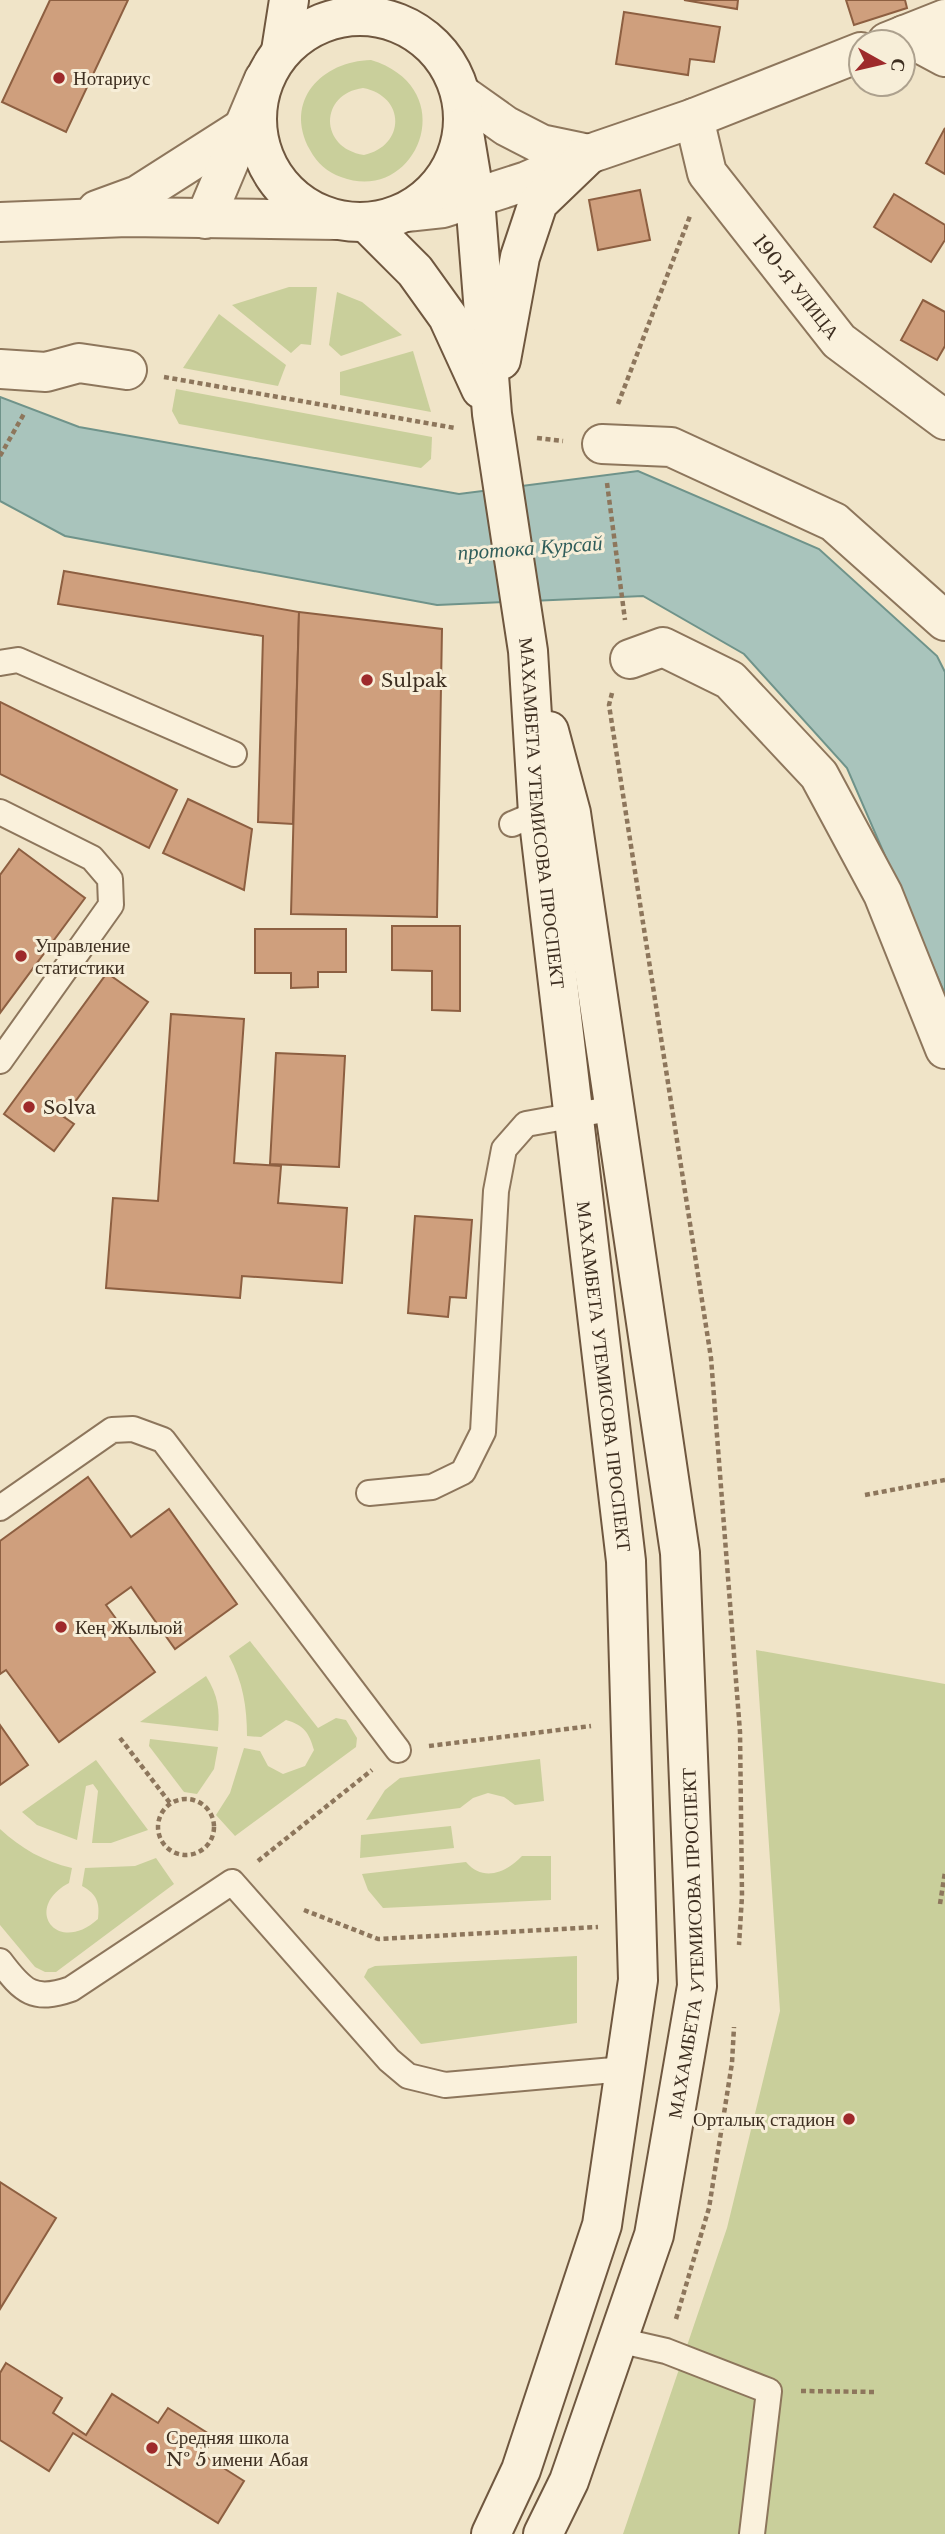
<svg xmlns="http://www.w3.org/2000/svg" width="945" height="2534" font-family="'Libre Baskerville',serif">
  <rect width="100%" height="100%" fill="#f0e4c8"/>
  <!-- green -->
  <g fill="#c9cf9b" fill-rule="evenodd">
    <path d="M371 60C465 89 416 206 341 177 327 172 317 163 310 150 283 101 322 61 371 60ZM363 88C406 96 406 146 364 155 319 148 319 94 363 88Z"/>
    <path d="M289 287H317L311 345 301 344 291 353 232 305Z"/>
    <path d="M337 292 362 302 402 335 341 356 329 345Z"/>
    <path d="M219 314 286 365 278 386 183 368Z"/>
    <path d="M413 351 431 412 340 395V372Z"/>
    <path d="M176 389 432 437 431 459 421 468 179 424 172 411Z"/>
    <path d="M250 1641 318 1728 336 1718 346 1720 357 1738 356 1747 235 1836 216 1815 230 1793 244 1748 260 1751 268 1766 283 1774 305 1766 314 1750C309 1733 304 1725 286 1720L261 1737 247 1736C247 1707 243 1682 229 1656Z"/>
    <path d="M756 1650 945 1684V2534H623L727 2228 780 2011Z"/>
    <path d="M206 1676C218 1695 220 1710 218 1731L140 1722Z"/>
    <path d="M150 1739 218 1747 214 1769 197 1794 184 1792 149 1746Z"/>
    <path d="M540 1759 544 1801 515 1805 504 1797 488 1793 473 1798 460 1808 366 1820 385 1790 400 1778Z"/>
    <path d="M96 1760 148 1830 111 1843H92L98 1791 93 1784 86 1786 77 1840 37 1825 22 1812Z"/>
    <path d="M451 1826 454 1848 360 1858 361 1835Z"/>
    <path d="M0 1829C22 1849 43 1861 72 1868L69 1883C22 1908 57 1956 98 1919 100 1903 97 1894 82 1886L85 1868 135 1866 156 1858 174 1884 56 1972H45L35 1967 0 1925Z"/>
    <path d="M522 1856H551V1900L383 1908 368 1890 362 1874 466 1862C483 1882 506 1873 522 1856Z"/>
    <path d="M577 1956V2023L421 2044 364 1977 368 1969 375 1966Z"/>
  </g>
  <!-- water -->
  <path fill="#a9c4bc" stroke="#6f938a" stroke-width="2" d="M0 397 79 427 459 494 638 471 819 549 937 656 945 672V994L847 768 744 654 643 596 437 605 65 536 0 501Z"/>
  <!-- building -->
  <g fill="#cf9f7d" stroke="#8d5f41" stroke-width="2">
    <path d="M50 0H128L66 132 2 102Z"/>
    <path d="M684 0H738L737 9Z"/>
    <path d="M846 0H905L907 8 854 25Z"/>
    <path d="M624 12 720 27 714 62 690 59 688 75 616 64Z"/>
    <path d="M945 128V174L926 163Z"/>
    <path d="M640 190 650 240 598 250 589 200Z"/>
    <path d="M894 194 945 225V240L931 262 874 227Z"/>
    <path d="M923 300 945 312V346L937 360 901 340Z"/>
    <path d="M64 571 299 612 293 824 258 822 263 636 58 604Z"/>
    <path d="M299 612 442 629 437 917 291 914Z"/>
    <path d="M0 702 177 790 149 848 0 774Z"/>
    <path d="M188 799 252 829 244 890 163 853Z"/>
    <path d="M19 849 85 898 0 1013V875Z"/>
    <path d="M392 926H460V1011L432 1010V971L392 970Z"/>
    <path d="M255 929H346V972H318V987L291 988V973H255Z"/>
    <path d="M107 973 148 1002 64 1117 74 1124 54 1151 4 1114Z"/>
    <path d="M171 1014 244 1019 234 1163 281 1166 278 1203 347 1208 342 1283 242 1276 240 1298 106 1288 113 1198 158 1201Z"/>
    <path d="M276 1053 345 1056 339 1167 270 1164Z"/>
    <path d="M415 1216 472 1220 466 1298 450 1297 448 1317 408 1313Z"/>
    <path d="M88 1477 131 1537 169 1509 237 1604 175 1649 131 1587 106 1605 155 1672 59 1742 6 1670 0 1674V1541Z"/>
    <path d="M0 1725 28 1765 0 1785Z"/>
    <path d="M0 2182 56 2218 0 2309Z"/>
    <path d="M6 2363 62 2398 53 2413 86 2435 112 2394 158 2423 168 2408 214 2437 203 2455 244 2481 218 2523 73 2433 49 2471 0 2440V2373Z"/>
  </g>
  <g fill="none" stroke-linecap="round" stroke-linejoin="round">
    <!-- lane casing -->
    <g stroke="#8d765c" stroke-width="28">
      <g id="lane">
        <path d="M0 663 18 660 234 754"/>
        <path d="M0 812 92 858 110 879 111 905 0 1061"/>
        <path d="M512 824 538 813"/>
        <path d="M369 1493 432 1487 463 1472 483 1432 496 1191 504 1149 526 1124 615 1108"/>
        <path d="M0 1508 112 1430 133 1429 163 1440 398 1750"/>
        <path d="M0 1961C23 1992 34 2002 71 1989L232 1882 389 2060 408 2076 445 2085 625 2069"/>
        <path d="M618 2340 666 2351 769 2391 752 2534"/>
      </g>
    </g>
    <!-- street casing -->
    <g stroke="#8d765c" stroke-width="42">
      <g id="street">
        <path d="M904 35 945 57"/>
        <path d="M887 42 945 19"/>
        <path d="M461 94 506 126 541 144 589 154"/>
        <path id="s1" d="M694 118 707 173 839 341 945 420"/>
        <path d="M97 210 138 195 243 128"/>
        <path d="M406 212 443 208 527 181 589 154 694 118 861 52"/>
        <path d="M205 219 264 79"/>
        <path d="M0 222 127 217 336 220"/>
        <path d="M0 369 46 372 79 363 127 370"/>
        <path d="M602 444 671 447 834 522 945 621"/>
        <path d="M630 659 663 647 730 680 819 775 883 894 945 1049"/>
      </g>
    </g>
    <!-- secondary casing -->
    <g stroke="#6f573f" stroke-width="42">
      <g id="secondary">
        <circle cx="360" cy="119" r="103"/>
        <path d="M281 51 289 0"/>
        <path id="s2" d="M463 127 475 199 492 414 528 651 538 813 626 1561 638 1980 602 2225 521 2470 491 2534"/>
        <path d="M366 222 415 271 448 317 481 389"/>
        <path d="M501 360 520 257 538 203 589 154"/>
        <path id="s3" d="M543 2534 569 2481 654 2235 697 1986 680 1553 571 813 549 731"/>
      </g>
    </g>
    <!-- path -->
    <g stroke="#8d765c" stroke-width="4.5" stroke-dasharray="5 3.5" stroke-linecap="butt">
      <path d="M164 377 455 428"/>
      <path d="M618 404 690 216"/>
      <path d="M537 438 563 441"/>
      <path d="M0 456 25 412"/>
      <path d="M607 483 625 620"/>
      <path d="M612 693 609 705 711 1358 740 1732 742 1896 739 1945"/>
      <path d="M865 1495 945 1480"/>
      <path d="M120 1738 170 1803"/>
      <path d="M429 1746 591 1726"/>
      <circle cx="186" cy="1827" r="28"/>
      <path d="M258 1861 372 1770"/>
      <path d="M940 1904 945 1872"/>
      <path d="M304 1910 378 1939 598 1927"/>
      <path d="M676 2319 709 2208 732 2063 734 2027"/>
      <path d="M801 2391 877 2392"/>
    </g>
    <!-- lane -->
    <use href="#lane" stroke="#faf1dc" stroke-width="24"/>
    <!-- street -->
    <use href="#street" stroke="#faf1dc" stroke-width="38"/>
    <!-- secondary -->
    <use href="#secondary" stroke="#faf1dc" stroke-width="38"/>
  </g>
  <!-- markers -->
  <g fill="#9e2a2b" stroke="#f7eed8" stroke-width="2.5">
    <circle cx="59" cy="78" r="7"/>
    <circle cx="367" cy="680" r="7"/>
    <circle cx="21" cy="956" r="7"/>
    <circle cx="29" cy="1107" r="7"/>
    <circle cx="61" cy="1627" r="7"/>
    <circle cx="849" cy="2119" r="7"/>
    <circle cx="152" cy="2448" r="7"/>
  </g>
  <g text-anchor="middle" stroke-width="6" stroke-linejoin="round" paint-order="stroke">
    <!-- poi labels -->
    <g font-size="19" fill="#3d2e20" stroke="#f7eed8" text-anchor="start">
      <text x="73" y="85">Нотариус</text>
      <text x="381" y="687">Sulpak</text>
      <text x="35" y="952">Управление<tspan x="35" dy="22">статистики</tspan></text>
      <text x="43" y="1114">Solva</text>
      <text x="75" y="1634">Кең Жылыой</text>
      <text x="835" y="2126" text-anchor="end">Орталық стадион</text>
      <text x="166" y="2444">Средняя школа<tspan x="166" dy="22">№ 5 имени Абая</tspan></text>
    </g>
    <!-- street labels -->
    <g font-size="19" fill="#3d2e20" stroke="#f7eed8">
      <text dy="7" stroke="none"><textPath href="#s1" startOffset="201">190-Я УЛИЦА</textPath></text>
      <text dy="7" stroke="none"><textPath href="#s2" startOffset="691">МАХАМБЕТА УТЕМИСОВА ПРОСПЕКТ</textPath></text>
      <text dy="7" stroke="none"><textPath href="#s2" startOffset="1258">МАХАМБЕТА УТЕМИСОВА ПРОСПЕКТ</textPath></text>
      <text dy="7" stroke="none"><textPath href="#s3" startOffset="614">МАХАМБЕТА УТЕМИСОВА ПРОСПЕКТ</textPath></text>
    </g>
    <!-- water labels -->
    <g font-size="21" font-style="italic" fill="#2f5d5a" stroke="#f7eed8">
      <text transform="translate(530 548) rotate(-4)" y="7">протока Курсай</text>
    </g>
  </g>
  <!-- north arrow -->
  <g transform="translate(882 63) rotate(98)"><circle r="33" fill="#f7eed8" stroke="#ada18e" stroke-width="2"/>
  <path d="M0-5L12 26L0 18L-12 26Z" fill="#9e2a2b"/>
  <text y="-10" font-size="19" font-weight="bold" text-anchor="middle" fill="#3d2e20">С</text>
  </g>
</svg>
